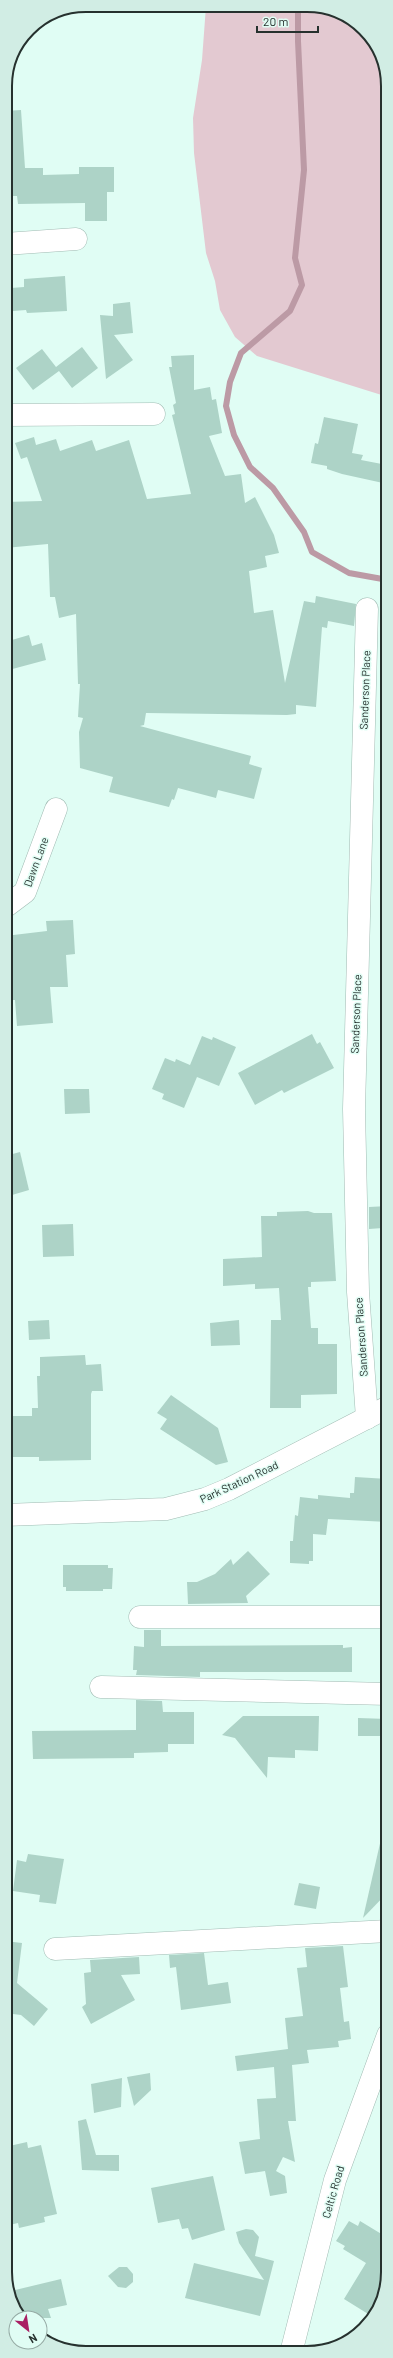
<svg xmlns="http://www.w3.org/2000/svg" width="393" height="2358" font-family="Barlow,sans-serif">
  <rect width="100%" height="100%" fill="#e0fdf4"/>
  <!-- green -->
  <path fill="#e3c9d1" d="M206 6 328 8 368 33 388 80V397L257 356 235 337 220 310 215 281 206 253 194 153 193 118 202 60Z"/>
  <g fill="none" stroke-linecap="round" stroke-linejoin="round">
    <!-- stream -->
    <path stroke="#bc9aa5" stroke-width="6" d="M298 7V41L304 170 295 258 302 285 290 311 241 353 230 382 226 406 234 435 250 467 273 488 304 532 312 552 349 573 388 580"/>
  </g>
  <!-- building -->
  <g fill="#add3c7">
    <path d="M21 110 25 168H43V175L79 174V167H114V192H107V221H85V203L18 204 17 196H7V190H5V111Z"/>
    <path d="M65 276 67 311 27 313 26 310 13 311 11 288 24 287V279Z"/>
    <path d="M130 302 133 333 114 335 133 360 106 379 100 315 113 316V304Z"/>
    <path d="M82 347 98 368 72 388 59 371 33 390 16 368 42 349 56 367Z"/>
    <path d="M194 355V390L210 387 212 400 216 399 222 433 209 436 225 476 241 474 245 503 255 497 274 535 279 553 265 556 267 567 249 571 254 613 273 610 285 683 304 601 315 603 316 596 356 604 354 626 328 621 327 628 322 627 316 707 296 705V714L287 715 146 713 144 725 140 726 251 756 249 764 262 768 254 799 218 790 216 798 178 788 174 800 172 799 169 807 109 792 113 777 80 768 79 732 83 718 78 717 80 684H78L76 614 59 618 55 597H50L48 544 5 548V502L42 501 27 457 21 459 15 443 34 437 36 445 56 439 60 451 92 440 96 451 129 440 147 499 191 494 172 415 175 414 173 405 176 403 169 367H172L171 356Z"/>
    <path d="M324 417 358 424 352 453 363 455 361 460 387 465 383 483 342 474 327 469V466L311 463 315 443 318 444Z"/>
    <path d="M29 635 32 646 42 643 46 660 5 671V642Z"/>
    <path d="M73 920 75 954 66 955 68 987H50L53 1023 17 1026 15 1000H12L10 953H5V936L47 931 46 921Z"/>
    <path d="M312 1034 317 1044 320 1042 334 1068 284 1093 282 1090 255 1105 238 1073Z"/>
    <path d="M202 1036 212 1040 213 1037 236 1047 219 1086 197 1077 184 1108 162 1099 164 1094 152 1089 165 1058 175 1062 176 1059 190 1065Z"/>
    <path d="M64 1089H89L90 1113 65 1114Z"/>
    <path d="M20 1152 29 1190 12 1195 5 1168V1156Z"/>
    <path d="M388 1206V1222H383V1228L369 1229V1207Z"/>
    <path d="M308 1211 314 1213H332L336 1281 311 1282V1287H308L311 1328H318V1344H337V1394L301 1395V1408H270L271 1320H281L279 1288 255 1289V1284L223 1286V1259L262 1257 261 1216H277V1212Z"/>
    <path d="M73 1224 74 1256 43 1257 42 1225Z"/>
    <path d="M49 1320 50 1339 29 1340 28 1321Z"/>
    <path d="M239 1320 240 1345 211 1346 210 1323Z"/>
    <path d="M85 1355 86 1365 101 1364 103 1391H92L91 1394V1460L39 1461V1457H5V1416H32V1408H38L37 1376H40V1357Z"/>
    <path d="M171 1395 218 1428 228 1462 216 1465 160 1429 167 1419 157 1413Z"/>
    <path d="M355 1477 388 1479V1522L328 1519 326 1535 313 1534V1561H309V1564L290 1563V1541H293L295 1515 298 1516 300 1497 318 1499V1495L350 1498V1493H354Z"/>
    <path d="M248 1551 270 1574 246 1596 248 1603 188 1604 187 1582H197L215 1574 231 1559 233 1565Z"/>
    <path d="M63 1565H108V1568H113L112 1589H103V1591H66V1587H63Z"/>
    <path d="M144 1630H161V1646L343 1645V1648L352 1647V1672H200V1677L136 1675 137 1670H133L134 1646 144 1647Z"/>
    <path d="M136 1700 162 1701 163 1712H194V1744H168V1752L134 1753V1758L33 1759 32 1731 136 1730Z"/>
    <path d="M243 1716H319L318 1751 295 1750V1758L268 1757 267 1778 235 1738 222 1735Z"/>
    <path d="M358 1718 388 1719V1736H358Z"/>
    <path d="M381 1839H388V1892L363 1918Z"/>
    <path d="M28 1854 64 1859 56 1904 39 1902 40 1895 13 1891 17 1860 26 1862Z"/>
    <path d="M299 1883 320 1887 316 1909 294 1905Z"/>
    <path d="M5 1941 22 1943 17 1983 48 2009 34 2026 21 2015 5 2013Z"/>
    <path d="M343 1946 348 1987 340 1988 344 2022 349 2021 351 2039 338 2041 339 2047 307 2050 309 2063 292 2065 296 2121H288L295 2162 283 2157 276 2171 285 2176 287 2193 270 2196 265 2171 245 2174 239 2142 260 2139 257 2099 276 2098 274 2067 237 2071 235 2056 288 2049 285 2018 303 2016 297 1968 307 1967 305 1948Z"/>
    <path d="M204 1953 208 1985 228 1982 231 2003 181 2010 176 1967 170 1968 169 1955Z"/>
    <path d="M139 1957 140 1974 121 1975 135 2000 91 2024 82 2007 86 2004 84 1973 91 1972 90 1960Z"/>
    <path d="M150 2073 151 2090 134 2106 127 2077Z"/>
    <path d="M122 2078 121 2107 94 2113 91 2084Z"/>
    <path d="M86 2119 96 2155H119V2171L82 2170 78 2121Z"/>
    <path d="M27 2142 28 2148 41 2145 57 2214 44 2217 45 2222 19 2228 18 2223 5 2226V2147Z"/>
    <path d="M213 2176 225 2230 192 2240 188 2228 182 2229 179 2219 158 2223 151 2188Z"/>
    <path d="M349 2221 358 2226 360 2221 388 2238V2277L382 2303 373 2317 344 2299 366 2263 343 2249 345 2246 336 2241Z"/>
    <path d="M246 2229 253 2230 259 2237 255 2256 274 2261 260 2316 185 2298 194 2263 264 2280 239 2243 236 2232Z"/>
    <path d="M119 2267H127L133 2274V2282L126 2288 118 2287 108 2276Z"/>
    <path d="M61 2279 67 2305 48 2309 51 2318H22L11 2291Z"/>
  </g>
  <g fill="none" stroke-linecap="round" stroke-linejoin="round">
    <!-- minor casing -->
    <g stroke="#a1bbb3" stroke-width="23">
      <g id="minor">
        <path d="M5 244 76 239"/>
        <path d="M5 415 154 414"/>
        <path d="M367 609 354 1109 358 1292 367 1418"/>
        <path d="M5 907 25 892 56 809"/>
        <path d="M5 1515 166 1509 205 1499 229 1489 388 1407"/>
        <path d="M140 1617H388"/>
        <path d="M101 1687 388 1694"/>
        <path d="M55 1949 388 1931"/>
        <path d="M291 2353 335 2180 388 2035"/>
      </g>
    </g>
    <!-- minor -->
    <use href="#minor" stroke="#fff" stroke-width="22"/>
  </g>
  <g text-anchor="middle" stroke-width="3" stroke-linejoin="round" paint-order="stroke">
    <!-- street labels -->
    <g font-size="11" fill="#26312e" stroke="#e0fdf4">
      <text transform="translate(365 690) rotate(-88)" y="4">Sanderson Place</text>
      <text transform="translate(36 862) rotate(-70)" y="4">Dawn Lane</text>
      <text transform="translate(356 1014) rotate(-88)" y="4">Sanderson Place</text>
      <text transform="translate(361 1337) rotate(-94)" y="4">Sanderson Place</text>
      <text transform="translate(239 1482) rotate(-25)" y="4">Park Station Road</text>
      <text transform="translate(333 2192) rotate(-74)" y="4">Celtic Road</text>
    </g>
  </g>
  <!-- crop -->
  <path d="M0 0H393V2358H0ZM86 12H307A74 74 0 0 1 381 86V2272A74 74 0 0 1 307 2346H86A74 74 0 0 1 12 2272V86A74 74 0 0 1 86 12Z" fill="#d1ede4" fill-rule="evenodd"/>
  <path fill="none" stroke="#26312e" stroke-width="2" d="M86 12H307A74 74 0 0 1 381 86V2272A74 74 0 0 1 307 2346H86A74 74 0 0 1 12 2272V86A74 74 0 0 1 86 12Z"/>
  <!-- north arrow -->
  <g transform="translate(28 2330) rotate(150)"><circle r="19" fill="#e0fdf4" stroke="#96aba5"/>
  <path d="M0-3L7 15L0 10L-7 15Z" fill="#a92064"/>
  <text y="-6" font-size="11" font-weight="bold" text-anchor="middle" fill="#26312e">N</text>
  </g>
  <!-- scale -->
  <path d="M257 26v6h61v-6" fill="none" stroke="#26312e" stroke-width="2"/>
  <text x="263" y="26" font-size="12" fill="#26312e" stroke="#e0fdf4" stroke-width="3" paint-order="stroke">20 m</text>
</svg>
